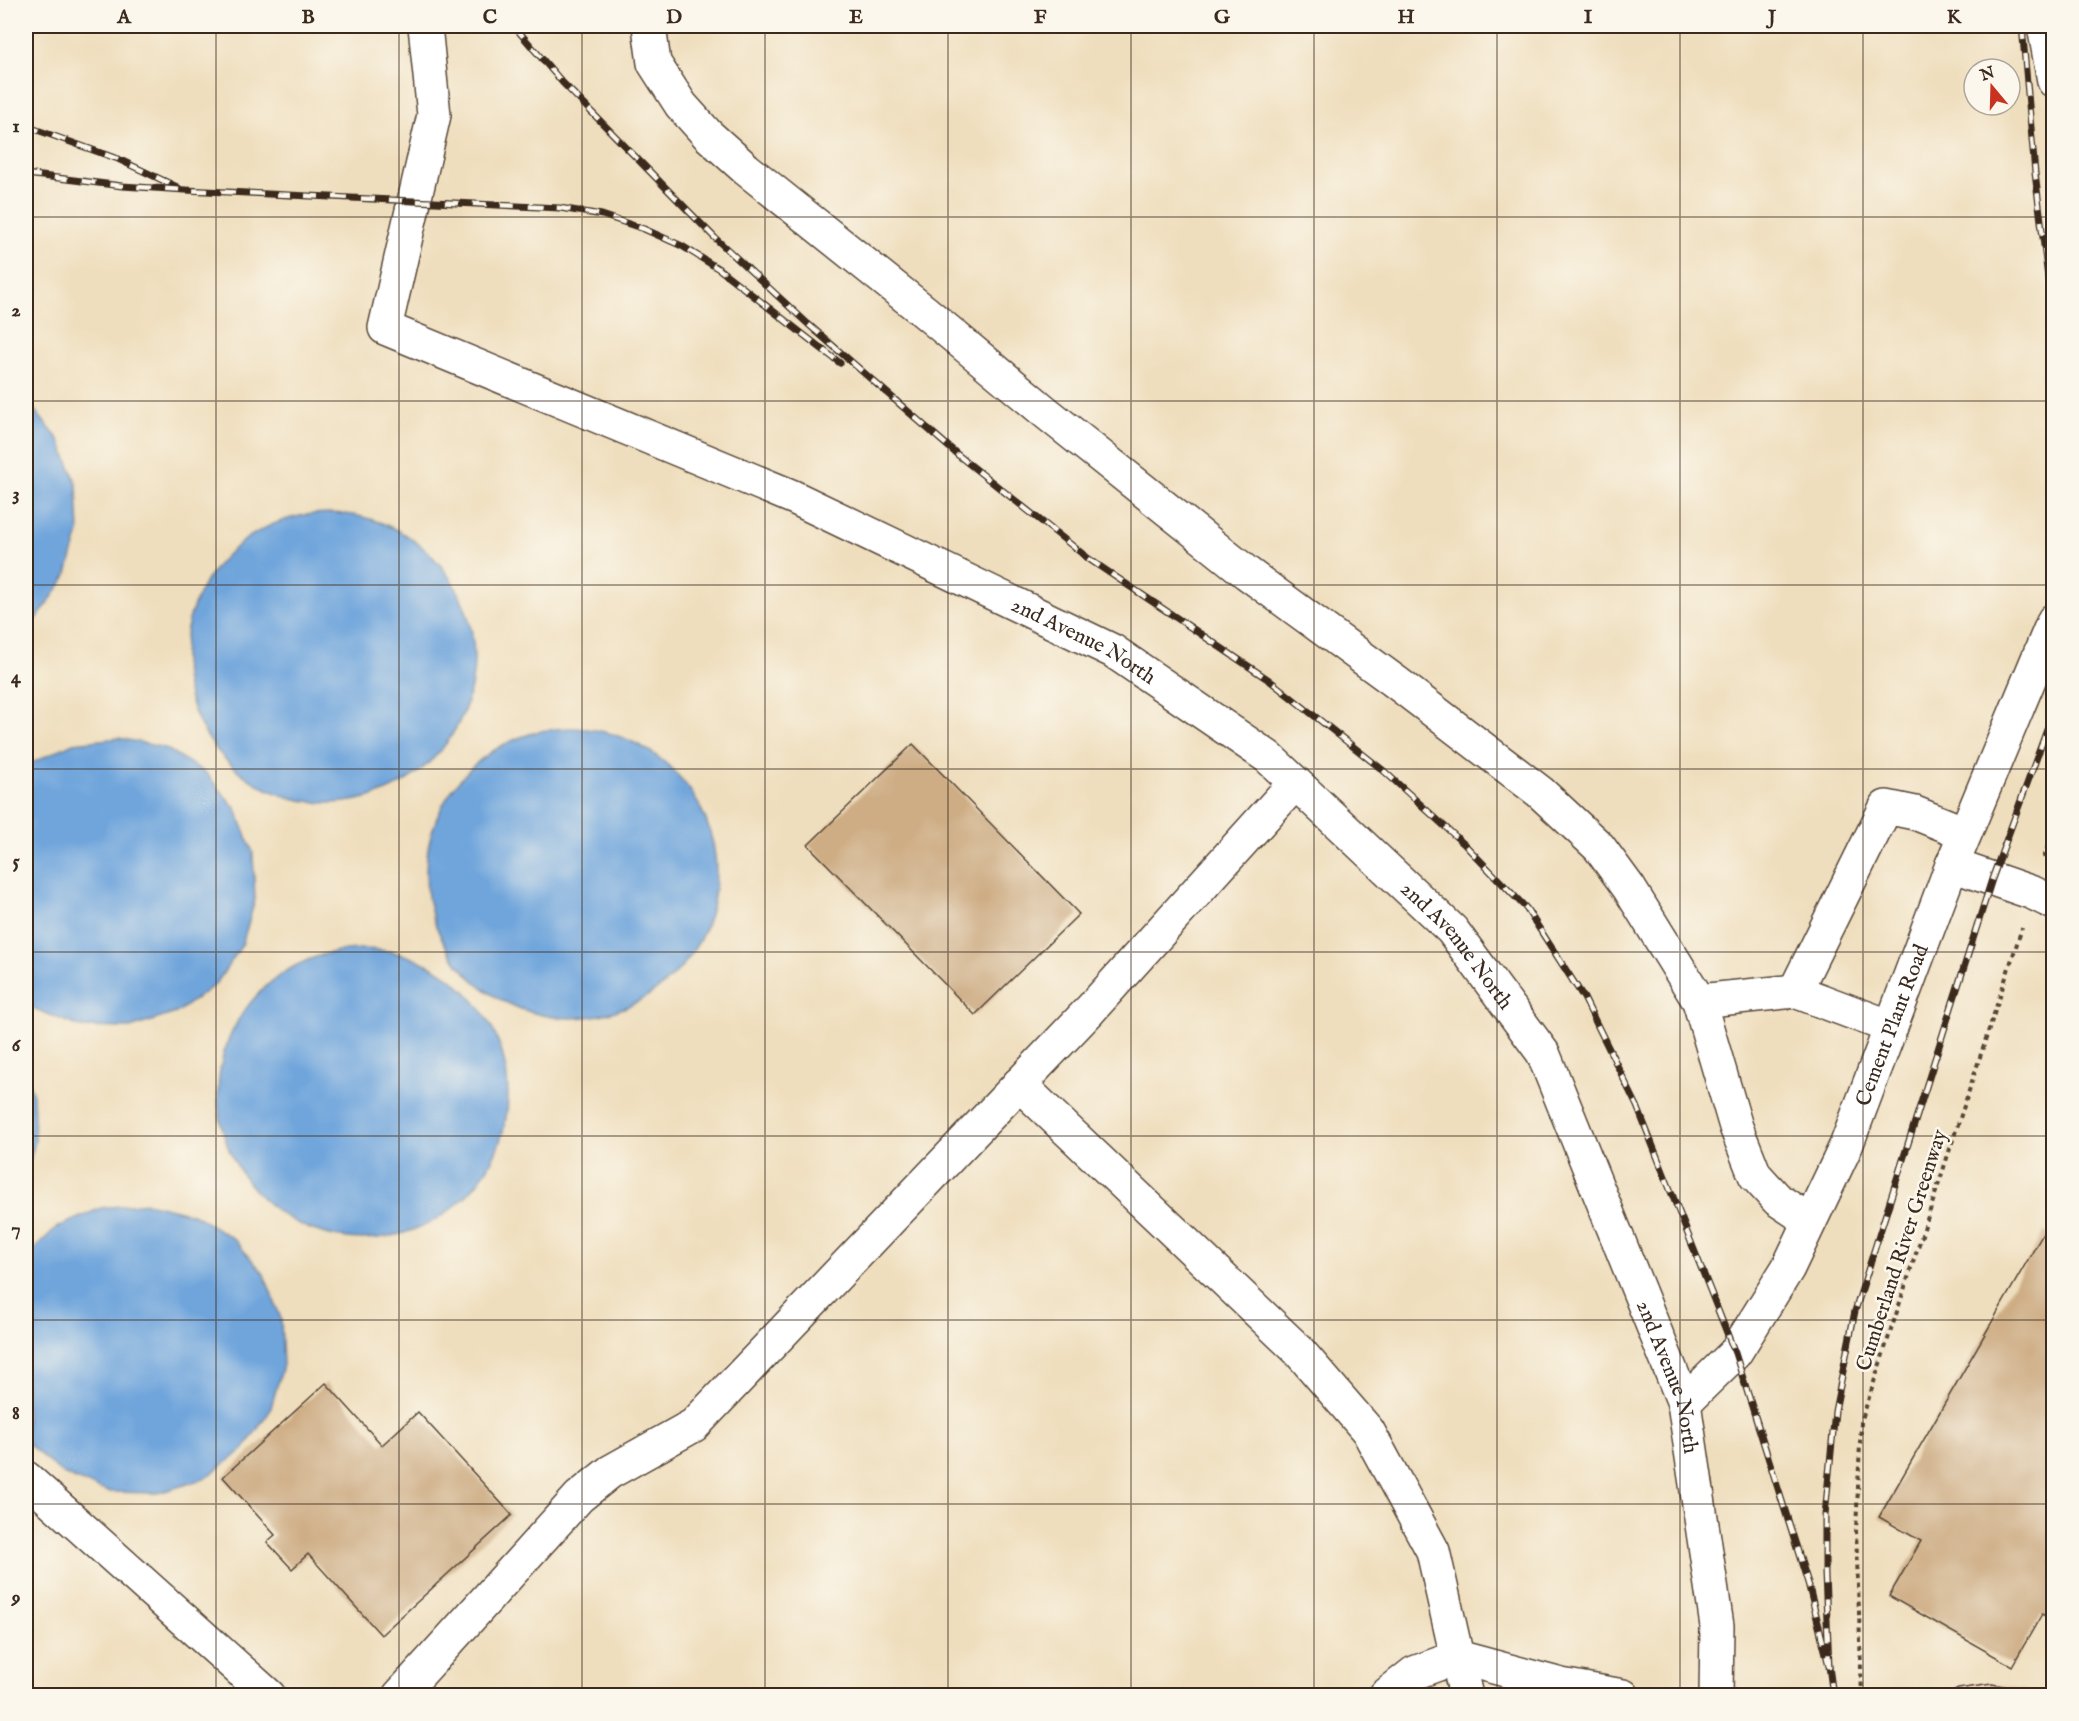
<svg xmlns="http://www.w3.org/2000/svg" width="2079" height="1721" font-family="'IM FELL English',serif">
  <rect width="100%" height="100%" fill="#fbf7ec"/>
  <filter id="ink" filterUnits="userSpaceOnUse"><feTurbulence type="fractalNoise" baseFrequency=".0167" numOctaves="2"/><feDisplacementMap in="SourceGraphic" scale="12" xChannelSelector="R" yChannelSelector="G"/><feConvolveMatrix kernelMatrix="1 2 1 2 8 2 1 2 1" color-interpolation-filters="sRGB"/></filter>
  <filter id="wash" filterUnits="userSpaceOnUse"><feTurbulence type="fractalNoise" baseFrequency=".008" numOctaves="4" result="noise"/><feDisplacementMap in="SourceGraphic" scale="24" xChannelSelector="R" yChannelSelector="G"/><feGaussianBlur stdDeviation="1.35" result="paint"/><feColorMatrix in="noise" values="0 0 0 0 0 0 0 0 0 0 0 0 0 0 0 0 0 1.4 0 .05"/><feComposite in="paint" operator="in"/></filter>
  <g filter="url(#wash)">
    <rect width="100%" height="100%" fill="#efdebd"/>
    <!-- water -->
    <g fill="#6fa5dc" stroke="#55687d" stroke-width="1.5">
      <path d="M26 402 30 405 60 441 77 485 79 532 66 577 39 616 26 626Z"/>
      <circle cx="329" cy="658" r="145"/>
      <circle cx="571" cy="873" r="145"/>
      <path d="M119 738 165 748 206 773 236 809 253 853 255 900 242 945 216 984 176 1013 130 1028 81 1027 35 1009 26 1001V766L73 743Z"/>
      <circle cx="363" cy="1094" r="145"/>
      <path d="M26 1075 33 1095 35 1141 26 1175Z"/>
      <path d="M147 1203 193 1214 234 1239 264 1274 281 1319 283 1365 270 1411 243 1450 204 1479 158 1493 108 1492 63 1474 26 1442V1257L56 1228 101 1208Z"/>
    </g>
    <g id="blocks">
      <!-- building -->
      <g fill="#cead85">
        <path d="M913 744 1079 914 975 1015 808 845Z"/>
        <path d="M2044 1232 2054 1237V1621L2042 1614 2012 1666 1889 1596 1921 1541 1879 1517Z"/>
        <path d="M326 1383 382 1445 418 1412 512 1515 381 1635 308 1554 292 1569 267 1542 275 1535 223 1477Z"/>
        <path d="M1992 1684 2025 1690 2035 1696H1945L1958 1689Z"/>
      </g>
    </g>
  </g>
  <g filter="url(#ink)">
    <use href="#blocks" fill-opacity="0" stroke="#564536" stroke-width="1.5"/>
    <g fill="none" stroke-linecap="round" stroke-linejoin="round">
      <!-- minor casing -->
      <g stroke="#564536" stroke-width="36">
        <g id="minor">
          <path id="s1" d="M425 26 434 115 385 328 793 497 1113 651 1268 757 1452 930 1543 1053 1684 1403 1717 1626 1716 1696"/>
          <path d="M649 26 654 63 681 105 708 135 746 169 925 312 1044 411 1247 573 1397 683 1540 792 1599 847 1629 888 1699 1001 1736 1127 1755 1175 1778 1200 1810 1221"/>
          <path d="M2044 26 2054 81"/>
          <path d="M1952 865 2033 893 2054 903"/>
          <path d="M1795 991 1886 807 1915 813 1965 833"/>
          <path d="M1699 1001 1795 991 1891 1027"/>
          <path d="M1019 1084 1298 1350 1368 1431 1433 1551 1457 1657 1561 1685 1623 1696"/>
          <path id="s2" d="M1684 1403 1735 1353 1788 1268 1846 1146 1952 865 2054 620"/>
          <path d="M26 1478 269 1696"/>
          <path d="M399 1696 579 1497 610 1472 694 1425 1090 1010 1295 783"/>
          <path d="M1385 1696 1414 1673 1457 1657 1466 1696"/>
        </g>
      </g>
      <!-- path -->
      <g stroke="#564536" stroke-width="4" stroke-dasharray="4.5 4.5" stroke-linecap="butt">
        <path d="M2044 858 2054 827"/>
        <path d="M1862 1696 1856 1530 1861 1422 2022 928"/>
      </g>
      <!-- minor -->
      <use href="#minor" stroke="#fff" stroke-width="33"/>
      <!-- rail casing -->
      <g stroke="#3b2a1e" stroke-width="7">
        <g id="rail">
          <path d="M514 26 562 82 715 238 808 324 958 455 1089 559 1269 680 1384 771 1465 845 1526 908 1584 998 1637 1106 1735 1353 1808 1583 1829 1666"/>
          <path d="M2022 26 2035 173 2054 326"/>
          <path d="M26 126 118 159 177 187"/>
          <path d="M26 174 122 186 185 190 560 208 602 215 644 229 682 246 719 269 840 363"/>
          <path d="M1833 1696 1829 1666 1825 1574V1515L1835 1411 1855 1311 1992 879 2048 727 2054 699"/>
        </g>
      </g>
      <!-- rail -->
      <use href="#rail" stroke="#fbf7ec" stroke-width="4.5" stroke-dasharray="14" stroke-linecap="butt"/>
    </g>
  </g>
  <!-- grid -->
  <path fill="none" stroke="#3b2a1e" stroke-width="1.5" stroke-opacity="0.55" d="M216 26V1696M399 26V1696M582 26V1696M765 26V1696M948 26V1696M1131 26V1696M1314 26V1696M1497 26V1696M1680 26V1696M1863 26V1696M26 217H2054M26 401H2054M26 585H2054M26 769H2054M26 952H2054M26 1136H2054M26 1320H2054M26 1504H2054"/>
  <g text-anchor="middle" stroke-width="5" stroke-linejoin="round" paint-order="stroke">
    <!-- street labels -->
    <g font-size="21" fill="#3b2a1e" stroke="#fbf7ec">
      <text dy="7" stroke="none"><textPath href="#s1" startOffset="1074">2nd Avenue North</textPath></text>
      <text dy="7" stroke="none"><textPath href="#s1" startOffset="1560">2nd Avenue North</textPath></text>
      <text dy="7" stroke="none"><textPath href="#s2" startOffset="436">Cement Plant Road</textPath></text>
      <text transform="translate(1901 1250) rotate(-72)" y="7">Cumberland River Greenway</text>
      <text dy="7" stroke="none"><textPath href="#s1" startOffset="2046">2nd Avenue North</textPath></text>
    </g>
  </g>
  <!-- margin -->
  <rect width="2079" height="1721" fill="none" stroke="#fbf7ec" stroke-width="66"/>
  <!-- north arrow -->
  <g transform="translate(1992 87) rotate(341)"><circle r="28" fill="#fbf7ec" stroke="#aea59a" stroke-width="1.5"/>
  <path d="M0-4.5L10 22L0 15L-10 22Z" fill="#c8321e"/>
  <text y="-9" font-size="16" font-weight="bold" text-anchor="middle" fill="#3b2a1e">N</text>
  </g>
  <rect x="33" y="33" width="2013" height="1655" fill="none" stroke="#3b2a1e" stroke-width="2"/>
  <g font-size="20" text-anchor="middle" font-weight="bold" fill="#3b2a1e">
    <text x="124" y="23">A</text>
    <text x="308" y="23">B</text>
    <text x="490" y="23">C</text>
    <text x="674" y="23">D</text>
    <text x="856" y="23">E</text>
    <text x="1040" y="23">F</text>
    <text x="1222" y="23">G</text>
    <text x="1406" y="23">H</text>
    <text x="1588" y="23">I</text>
    <text x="1772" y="23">J</text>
    <text x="1954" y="23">K</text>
    <text x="16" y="132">1</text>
    <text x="16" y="316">2</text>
    <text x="16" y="500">3</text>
    <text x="16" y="683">4</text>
    <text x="16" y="867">5</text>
    <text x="16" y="1051">6</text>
    <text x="16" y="1235">7</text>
    <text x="16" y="1419">8</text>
    <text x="16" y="1603">9</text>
  </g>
</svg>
